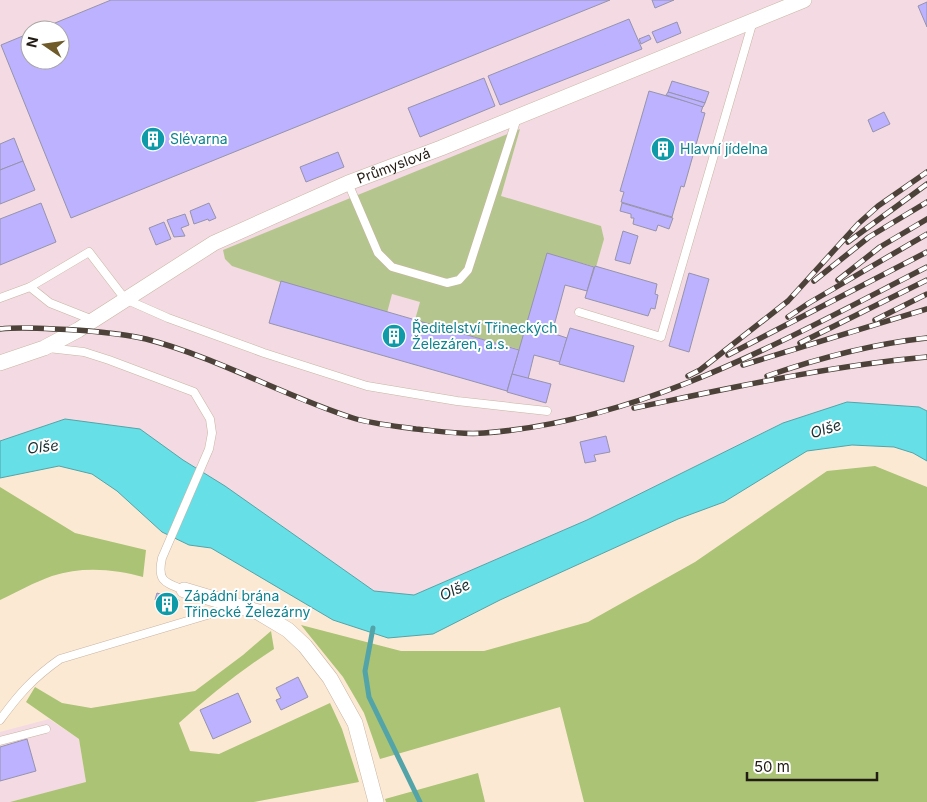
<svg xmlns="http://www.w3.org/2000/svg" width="927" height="802" font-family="Inter,sans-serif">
  <rect width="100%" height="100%" fill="#fce9d4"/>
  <!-- industrial -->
  <g fill="#f4dae2" fill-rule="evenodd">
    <path d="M0 0H927V411L919 407 783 423 587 520 414 595 374 591 225 486 183 460 65 419 0 441ZM30 30H60V60H30Z"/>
    <path d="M49 719 79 739 86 783 10 802H0V732Z"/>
  </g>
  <!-- green -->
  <path fill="#b4c68d" d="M520 129 501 196 601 226 604 239 596 267 548 254 521 350 415 320 420 302 392 294 387 313 280 282 232 266 225 259 223 250Z"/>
  <!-- forest -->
  <g fill="#abc374">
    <path d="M875 466 927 487V802H584L560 707 380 759 364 713 343 677 301 625 401 651H484L588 622 695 562 827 471Z"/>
    <path d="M0 487 75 533 146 550 143 577C115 569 82 566 52 576 35 582 17 592 0 600Z"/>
    <path d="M271 631 274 649C240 671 209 696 179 723L190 751 219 754 330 703 342 729 359 782 254 802H10L86 782 79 739 26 702 35 687 62 703 91 708 195 691 243 655Z"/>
    <path d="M478 773 485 802H386L385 799Z"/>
  </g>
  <!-- water -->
  <path fill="#67dfe7" stroke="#53a4a8" d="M847 402 919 407 927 411V461L913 453 894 447 852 445 807 451 724 502 678 519 500 600 433 634 388 638 333 620 211 548 189 545 162 532 117 491 92 474 59 466 0 478V441L65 419 140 429 183 460 225 486 374 591 414 595 587 520 783 423Z"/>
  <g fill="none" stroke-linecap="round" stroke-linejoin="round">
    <!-- stream -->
    <path stroke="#53a4a8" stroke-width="5" d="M373 628 365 671 369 697 420 802"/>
  </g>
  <!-- building -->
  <g fill="#bdb2ff" stroke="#9693ab">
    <path d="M111 0H610L71 218 1 45 30 33V60H60V30H38Z"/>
    <path d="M652 0H674L655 8Z"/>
    <path d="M927 2V27L918 6Z"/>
    <path d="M629 19 642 49 500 105 488 76Z"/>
    <path d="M677 22 681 33 657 43 652 32Z"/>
    <path d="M649 35 651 39 641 44 639 39Z"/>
    <path d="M484 78 495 106 420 137 408 108Z"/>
    <path d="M672 81 709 92 705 103 668 92Z"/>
    <path d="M649 91 703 106 701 112 705 113 684 187 681 186 672 217 621 202 624 192 620 191Z"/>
    <path d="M668 92 705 103 703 107 666 95Z"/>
    <path d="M884 112 890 124 873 132 868 120Z"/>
    <path d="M14 138 23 161 0 170V144Z"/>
    <path d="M338 152 344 167 306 182 300 167Z"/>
    <path d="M23 161 35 190 0 204V170Z"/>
    <path d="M41 203 56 242 0 265V219Z"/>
    <path d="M209 203 216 218 209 221 208 219 194 224 190 211Z"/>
    <path d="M622 203 673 218 669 229 658 225 656 231 633 224 634 218H631V214L620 211Z"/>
    <path d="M185 214 189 225 181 228 185 236 174 237 167 220Z"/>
    <path d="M164 222 171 239 156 245 149 228Z"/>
    <path d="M623 231 638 236 630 264 615 260Z"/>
    <path d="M547 253 594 267 587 291 565 285 552 333 567 338 560 362 534 355 528 379 512 374Z"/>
    <path d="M595 266 657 284 655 294 658 295 655 309 651 308 648 316 585 298Z"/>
    <path d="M689 273 709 279 689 352 669 346Z"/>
    <path d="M281 281 519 350 507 391 269 323Z"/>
    <path d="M570 328 634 346 624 382 559 364Z"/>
    <path d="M512 374 551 384 546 403 507 392Z"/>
    <path d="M606 436 610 452 594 455 596 461 585 463 580 442Z"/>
    <path d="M157 593 179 600 174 613 156 607 158 601 155 600Z"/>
    <path d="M298 677 308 697 281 710 276 700 281 698 276 688Z"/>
    <path d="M238 693 251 722 213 739 200 710Z"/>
    <path d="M27 739 36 771 0 781V747Z"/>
  </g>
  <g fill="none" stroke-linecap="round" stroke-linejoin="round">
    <!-- lane casing -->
    <g stroke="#c8b5a2" stroke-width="9">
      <g id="lane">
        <path d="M348 183 378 253 392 267 447 283 459 280 468 270 517 118"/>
        <path d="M30 287 89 252 125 299 168 318 264 353 367 386 457 401 547 411"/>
        <path d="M0 298 30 287 50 303 93 320"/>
        <path d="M579 312 661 337 753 21"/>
        <path d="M48 348 84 352 109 360 194 392 210 419 212 433 209 449 162 558C157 581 164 582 184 590"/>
        <path d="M0 720C19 694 33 678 60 659L234 607"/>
        <path d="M0 741 46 729"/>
      </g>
    </g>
    <!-- street casing -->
    <g stroke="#c8b5a2" stroke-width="16">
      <g id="street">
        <path id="s1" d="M0 363 44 348 78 330 214 243 348 183 441 148 804 0"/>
        <path d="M184 590 258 612 288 630 305 646 330 678 355 723 376 802"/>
      </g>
    </g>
    <!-- lane -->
    <use href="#lane" stroke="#fff" stroke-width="8"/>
    <!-- street -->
    <use href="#street" stroke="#fff" stroke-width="15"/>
    <!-- rail casing -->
    <g stroke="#4c4239" stroke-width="5.5">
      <g id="rail">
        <path d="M848 242 927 184"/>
        <path d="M838 280 880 247 927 219"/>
        <path d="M814 281 869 237 927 202"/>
        <path d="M788 317 809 303 927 234"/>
        <path d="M875 320 927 294"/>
        <path d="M0 329C18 327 36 328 54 329 83 330 118 333 146 339 216 357 284 396 353 418 373 424 395 426 416 429 438 431 462 435 484 433 644 421 788 338 927 267"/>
        <path d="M800 343 927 280"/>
        <path d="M728 355 927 252"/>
        <path d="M743 365 927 309"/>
        <path d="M688 376 700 370 788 301 858 224 878 206 927 172"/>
        <path d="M767 376C819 358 872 344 927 338"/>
        <path d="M634 408C731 388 828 366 927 357"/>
      </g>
    </g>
    <!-- rail -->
    <use href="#rail" stroke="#fff" stroke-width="4" stroke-dasharray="11" stroke-linecap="butt"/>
  </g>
  <!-- icons -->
  <defs>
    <g id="building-disc" transform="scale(1.25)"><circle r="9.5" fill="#0f9aa8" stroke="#fff"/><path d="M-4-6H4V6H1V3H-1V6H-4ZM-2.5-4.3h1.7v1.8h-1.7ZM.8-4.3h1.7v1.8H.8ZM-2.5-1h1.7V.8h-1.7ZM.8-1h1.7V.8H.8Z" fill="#fff"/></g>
  </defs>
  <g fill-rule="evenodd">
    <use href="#building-disc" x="153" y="139"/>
    <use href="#building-disc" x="663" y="149"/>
    <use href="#building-disc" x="394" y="336"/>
    <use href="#building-disc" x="167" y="604"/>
  </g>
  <g text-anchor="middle" stroke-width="4" stroke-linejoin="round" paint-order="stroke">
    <!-- culture labels -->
    <g font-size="14" fill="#0d838f" stroke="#fff" text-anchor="start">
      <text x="170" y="144">Slévarna</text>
      <text x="680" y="154">Hlavní jídelna</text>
      <text x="412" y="333">Ředitelství Třineckých<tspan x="412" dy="16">Železáren, a.s.</tspan></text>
      <text x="184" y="601">Zápádní brána<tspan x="184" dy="16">Třinecké Železárny</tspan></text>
    </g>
    <!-- street labels -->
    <g font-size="14" fill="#231c15" stroke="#fff">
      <text dy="5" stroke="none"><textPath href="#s1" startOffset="442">Průmyslová</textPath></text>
    </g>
    <!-- water labels -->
    <g font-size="15" font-style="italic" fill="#1a2f31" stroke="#fff">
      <text transform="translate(826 429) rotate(-17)" y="5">Olše</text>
      <text transform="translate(43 447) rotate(-6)" y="5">Olše</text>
      <text transform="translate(455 590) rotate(-24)" y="5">Olše</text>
    </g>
  </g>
  <!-- north arrow -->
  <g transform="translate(45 45) rotate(283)"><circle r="24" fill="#ffffff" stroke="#a7a4a1"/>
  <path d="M0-4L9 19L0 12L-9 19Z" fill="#6f5b29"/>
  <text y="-8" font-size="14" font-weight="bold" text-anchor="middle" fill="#231c15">N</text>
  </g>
  <!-- scale -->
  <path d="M747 772v8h130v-8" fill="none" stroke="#231c15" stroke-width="2.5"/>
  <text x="754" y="772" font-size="15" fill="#231c15" stroke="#ffffff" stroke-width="4" paint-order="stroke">50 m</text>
</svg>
